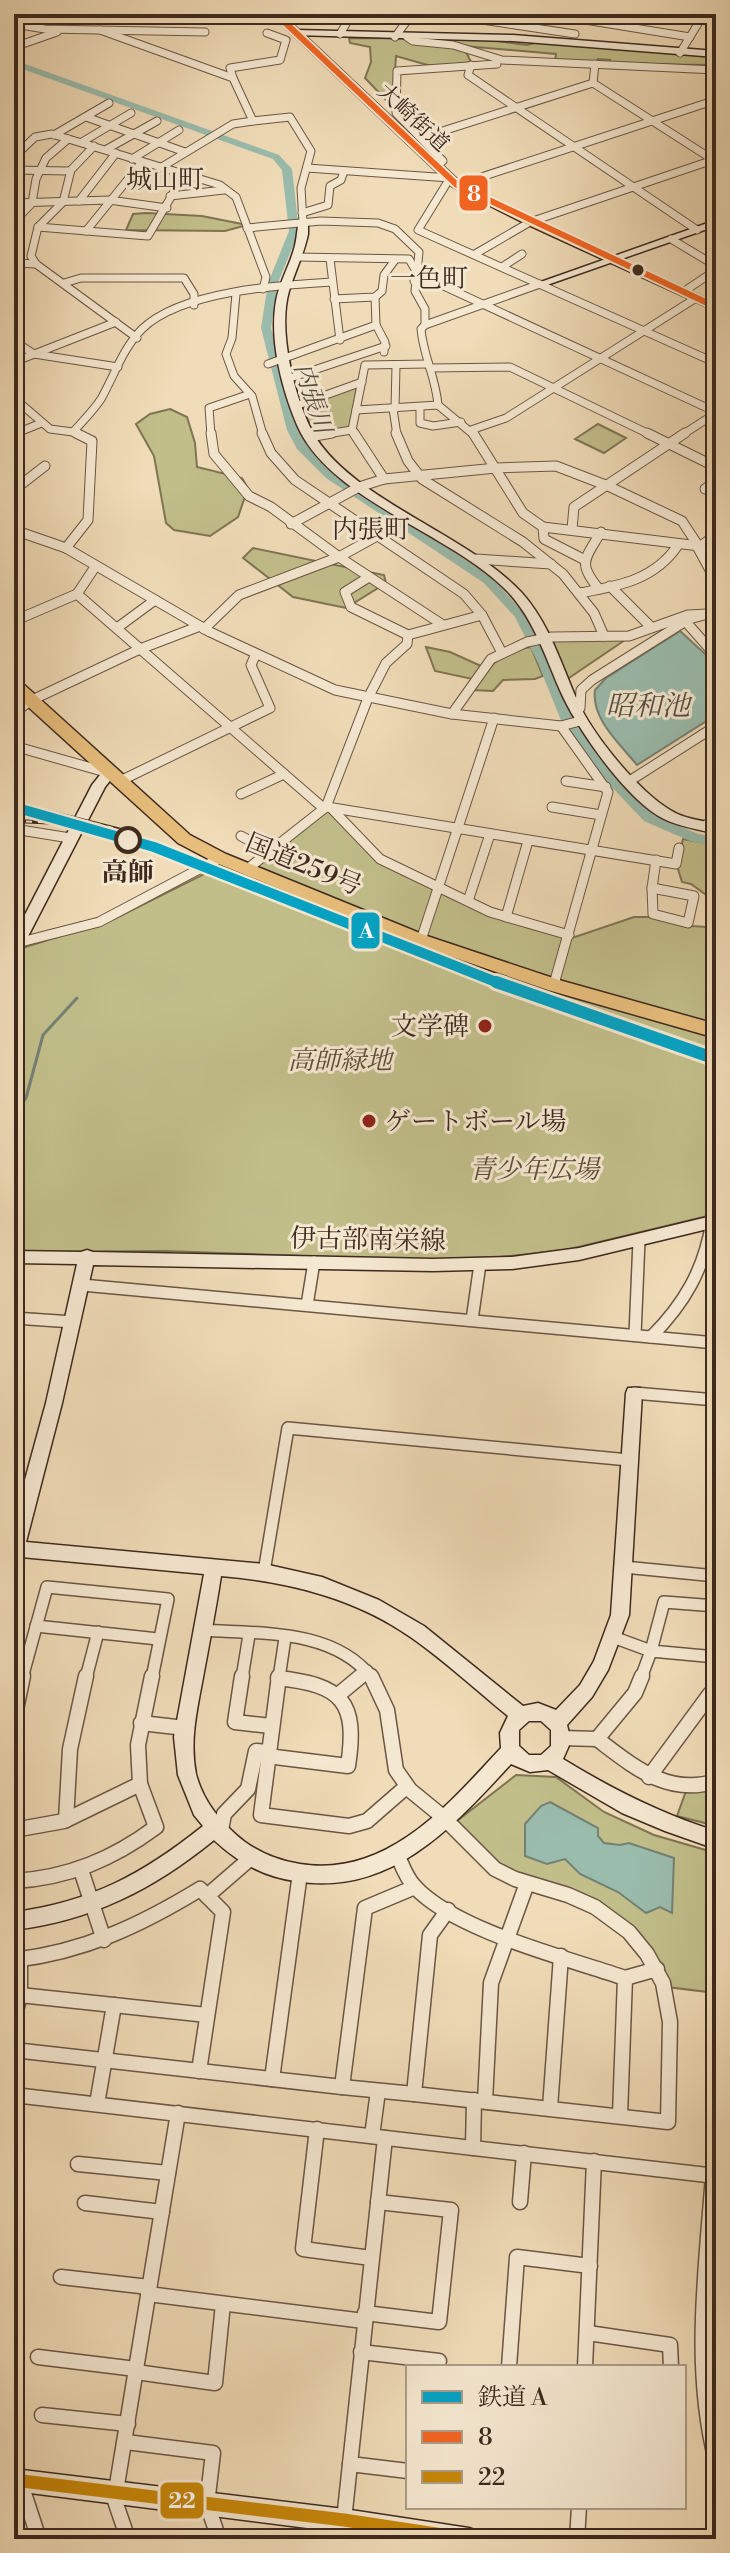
<svg xmlns="http://www.w3.org/2000/svg" width="730" height="2553" font-family="'Libre Bodoni','Noto Serif JP',serif">
  <rect width="100%" height="100%" fill="#f0dcb8"/>
  <filter id="stains"><feTurbulence type="fractalNoise" baseFrequency=".0025" numOctaves="4"/><feColorMatrix values="0 0 0 0 .2 0 0 0 0 .09 0 0 0 0 .02 0 0 0 .5 -.17"/></filter>
  <radialGradient id="worn" r=".72"><stop offset=".6" stop-color="#630" stop-opacity="0"/><stop offset="1" stop-color="#630" stop-opacity=".3"/></radialGradient>
  <!-- green -->
  <g fill="#c1be8a" stroke="#7f7454" stroke-width="2">
    <path d="M349 38 483 39 527 45 539 42 716 56V65L609 64 610 60 598 59 596 63 555 61 556 54 463 46 472 64 431 66 396 56 393 101 386 100 365 78 371 62 370 47 350 43Z"/>
    <path d="M146 213 202 216 247 225 225 231 126 230 133 214Z"/>
    <path d="M357 386 350 428 312 433 302 406Z"/>
    <path d="M170 409 187 417 195 443 197 467 242 478 248 488 238 517 210 536 174 530 166 523 154 456 136 424 150 414Z"/>
    <path d="M598 424 626 438 604 453 575 439Z"/>
    <path d="M253 548 384 575 386 583 346 608 293 597 243 558Z"/>
    <path d="M628 638 566 680 551 640Z"/>
    <path d="M426 647 450 652 481 666 472 679 435 671Z"/>
    <path d="M531 647 543 676 535 679 503 680 493 691 472 690C489 667 501 650 531 647Z"/>
    <path d="M329 810 378 861 488 913 532 929 575 937 634 917H662L691 926 707 927 716 915V1214L566 1250 500 1257 417 1260 165 1251 14 1252V959L19 949 114 919 206 873 240 887 254 868Z"/>
    <path d="M683 839 716 845V902L691 884 682 882 677 866Z"/>
    <path d="M516 1775 556 1777 604 1812 654 1835 716 1853V1993L667 1987 634 1929 506 1872 458 1825 457 1821Z"/>
    <path d="M716 1789V1826L677 1816 686 1791Z"/>
  </g>
  <!-- water -->
  <g fill="#9abcad" stroke="#758174" stroke-width="2">
    <path d="M680 631 716 664V715L637 765C620 744 591 719 595 690L606 678Z"/>
    <path d="M550 1802 598 1828V1836L604 1843 620 1845 629 1843 674 1858 672 1913 660 1907 646 1913 618 1892 580 1874 565 1859 547 1864 525 1856V1824L541 1806Z"/>
  </g>
  <g fill="none" stroke-linecap="round" stroke-linejoin="round">
    <!-- stream-far1 -->
    <path stroke="#758174" stroke-width="3" d="M14 1114 26 1098 43 1035 77 998"/>
    <!-- stream -->
    <path stroke="#758174" stroke-width="4" d="M710 2359 716 2228"/>
    <!-- river -->
    <path fill="#9abcad" fill-rule="evenodd" d="M14 60 279 155 292 169 299 231 278 283 271 328 299 430 308 447 334 474 492 577 526 616 550 663 574 722 600 758 654 815 698 834 716 837V847L690 841 644 821 590 764 562 723 538 663 515 617 484 583 326 478 297 449 287 430 261 328 268 283 289 231 282 170 273 159 14 66Z"/>
    <!-- street-far3 casing -->
    <g stroke="#6a5644" stroke-width="9">
      <g id="street-far3">
        <path d="M442 14 575 34"/>
        <path d="M290 18 327 19"/>
        <path d="M585 20 690 37"/>
        <path d="M14 24 45 29 205 32"/>
        <path d="M100 30 233 78 253 121 290 117 311 151 301 188 303 222"/>
        <path d="M340 34 352 14"/>
        <path d="M395 37 412 14"/>
        <path d="M407 37 413 41 453 45 502 60 716 70"/>
        <path d="M14 47 57 32"/>
        <path d="M680 53 704 14"/>
        <path d="M595 64 593 83 715 161"/>
        <path d="M471 65 468 75 697 230"/>
        <path d="M233 78 230 68 280 60 286 40 267 33"/>
        <path d="M86 117 185 152"/>
        <path d="M54 135 109 103"/>
        <path d="M421 138 593 83"/>
        <path d="M82 142 131 113"/>
        <path d="M94 146 71 170 63 202 38 227 31 256 36 264 137 338"/>
        <path d="M107 149 157 121"/>
        <path d="M14 157 35 137 52 134 220 185 236 197 266 277 263 289"/>
        <path d="M132 159 179 130"/>
        <path d="M437 166 443 161 396 113 397 71 497 64"/>
        <path d="M160 168 233 124 253 121"/>
        <path d="M307 168 450 178 418 230 716 363"/>
        <path d="M14 170 68 171"/>
        <path d="M457 185 716 100"/>
        <path d="M170 196 224 190"/>
        <path d="M79 201 116 153"/>
        <path d="M14 203 109 200 167 208"/>
        <path d="M302 213 328 205 330 186 341 180 344 171"/>
        <path d="M14 222 32 203 36 179 46 158 68 139"/>
        <path d="M38 227 148 236 185 173"/>
        <path d="M247 228 321 221 378 223 395 229 419 252 415 291 425 309V325L540 284"/>
        <path d="M86 231 142 162"/>
        <path d="M671 239 716 266"/>
        <path d="M475 254 530 222 716 159"/>
        <path d="M297 257 409 259 416 271"/>
        <path d="M330 259 340 340"/>
        <path d="M14 263 36 264"/>
        <path d="M502 267 522 254"/>
        <path d="M414 281 435 282 716 412"/>
        <path d="M64 283 81 278H184L194 294V305"/>
        <path d="M683 292 716 270"/>
        <path d="M236 294 232 338 226 354 234 376 252 396 263 435"/>
        <path d="M334 299 375 297 382 291 384 275 395 260"/>
        <path d="M376 325 385 342 384 352"/>
        <path d="M425 325 421 329C423 355 436 378 438 405"/>
        <path d="M14 341 34 354 118 367"/>
        <path d="M14 362 116 322"/>
        <path d="M268 364 376 325 375 297"/>
        <path d="M430 368 510 367 651 435"/>
        <path d="M290 378 386 346"/>
        <path d="M14 398 50 429 73 432"/>
        <path d="M298 405 362 382"/>
        <path d="M420 408V423L433 426 461 422"/>
        <path d="M393 409 397 435"/>
        <path d="M395 409 396 366"/>
        <path d="M356 410 438 405 474 435"/>
        <path d="M471 430 506 418 696 298"/>
        <path d="M14 434 39 424"/>
        <path d="M80 435 73 432C83 421 93 411 101 399 114 376 123 348 142 329 181 291 279 285 332 282"/>
        <path d="M211 435 209 408 250 394"/>
        <path d="M320 435 352 430"/>
        <path d="M355 435 352 430 365 365 428 364"/>
        <path d="M682 435 716 413"/>
      </g>
    </g>
    <!-- street-far2 casing -->
    <g stroke="#6a5644" stroke-width="11">
      <g id="street-far2">
        <path d="M211 433 214 454 249 496 271 507 339 557 443 625"/>
        <path d="M262 433 271 453 295 480 464 594 482 615 502 653"/>
        <path d="M354 433 384 479"/>
        <path d="M396 433 408 461 422 479 523 542 563 574 594 613 604 636"/>
        <path d="M473 433 523 513 543 527 716 548"/>
        <path d="M647 433 716 467"/>
        <path d="M309 437 332 433"/>
        <path d="M705 489 716 481"/>
        <path d="M14 490 45 466"/>
        <path d="M291 524 359 487 384 479 496 468 556 466 608 486 682 521 699 547"/>
        <path d="M543 527 544 539 585 560"/>
        <path d="M572 529 574 507 685 433"/>
        <path d="M14 530 66 548 210 632 335 690 452 714 561 726 580 721"/>
        <path d="M716 535 698 548 716 581"/>
        <path d="M66 548 88 520 92 441 76 433"/>
        <path d="M476 559 551 564"/>
        <path d="M369 577 345 592 351 607 408 635 482 615"/>
        <path d="M610 586 651 627"/>
        <path d="M599 589C577 563 585 559 601 532"/>
        <path d="M580 593C618 586 655 580 678 545"/>
        <path d="M77 594 321 806 676 864 679 848"/>
        <path d="M14 621 77 594 95 567"/>
        <path d="M686 622 716 656"/>
        <path d="M117 628 155 600"/>
        <path d="M204 629 239 595 339 557 377 536"/>
        <path d="M575 710 580 708 581 690 592 680 689 619 716 612"/>
        <path d="M14 713 30 701 140 649 200 626"/>
        <path d="M452 714 491 659 527 642 552 637 629 636 688 615 707 614"/>
        <path d="M14 746 109 773"/>
        <path d="M631 780 716 726"/>
        <path d="M566 781 606 787"/>
        <path d="M118 782 270 708 251 665 255 656"/>
        <path d="M241 794 284 774"/>
        <path d="M552 807 601 815"/>
        <path d="M332 809 380 859 490 912 569 935"/>
        <path d="M705 826 716 818"/>
        <path d="M14 829 70 838"/>
        <path d="M241 836 269 851"/>
        <path d="M246 870 326 807 368 698 386 663 407 644 408 635"/>
        <path d="M652 888 694 896 688 923 653 914Z"/>
        <path d="M652 888 656 860"/>
        <path d="M468 901 490 834"/>
        <path d="M506 917 528 841"/>
        <path d="M421 940 494 718"/>
        <path d="M17 943 99 922 220 858"/>
        <path d="M554 984 608 792 561 726"/>
      </g>
    </g>
    <!-- street-far1 casing -->
    <g stroke="#6a5644" stroke-width="14">
      <g id="street-far1">
        <path d="M554 985 555 982"/>
        <path d="M82 1285 716 1343"/>
        <path d="M307 1305 314 1262"/>
        <path d="M14 1318 73 1322"/>
        <path d="M472 1320 480 1264"/>
        <path d="M635 1335 639 1240"/>
        <path d="M651 1337C685 1303 704 1269 712 1222"/>
        <path d="M634 1393 716 1400"/>
        <path d="M624 1567 716 1576"/>
        <path d="M264 1572 288 1428 629 1460"/>
        <path d="M716 1606 664 1602 651 1651 716 1657"/>
        <path d="M36 1626 158 1639"/>
        <path d="M202 1630C259 1634 333 1628 372 1678"/>
        <path d="M613 1637 651 1651 641 1678"/>
        <path d="M22 1678 47 1587 168 1599 152 1678"/>
        <path d="M86 1678 98 1632"/>
        <path d="M242 1678 249 1635"/>
        <path d="M279 1678 285 1638"/>
        <path d="M359 1678 367 1671"/>
      </g>
    </g>
    <!-- street casing -->
    <g stroke="#6a5644" stroke-width="17">
      <g id="street">
        <path d="M242 1676 235 1722 271 1726"/>
        <path d="M279 1676 261 1815 349 1826 367 1821 406 1787"/>
        <path d="M371 1676 387 1710 396 1770 410 1790 443 1817 495 1869 515 1879 568 1895 595 1907 629 1932 647 1954 663 1983 670 2022 668 2122 414 2094 430 1935 448 1910"/>
        <path d="M642 1676 635 1693 597 1739C633 1766 668 1797 716 1781"/>
        <path d="M338 1695 361 1676"/>
        <path d="M14 1719 23 1676"/>
        <path d="M141 1723 185 1728"/>
        <path d="M562 1738 597 1739"/>
        <path d="M267 1756 348 1766C358 1701 342 1685 278 1678"/>
        <path d="M649 1777 710 1694 716 1695"/>
        <path d="M66 1820 70 1749 86 1676"/>
        <path d="M14 1830 64 1821 140 1784"/>
        <path d="M220 1836 224 1814 248 1789 256 1751 268 1752"/>
        <path d="M397 1854C402 1865 406 1878 415 1887 456 1931 567 1958 625 1978L620 2115"/>
        <path d="M81 1870 104 1940"/>
        <path d="M14 1881C68 1878 113 1859 156 1827L140 1784 138 1745 152 1676"/>
        <path d="M207 1896 252 1857"/>
        <path d="M14 1960C84 1952 141 1925 200 1889L223 1912 199 2071"/>
        <path d="M20 1960V1995"/>
        <path d="M625 1978 657 1969"/>
        <path d="M14 2019 20 1995 207 2015"/>
        <path d="M14 2050 342 2087 365 1908 415 1887"/>
        <path d="M272 2079 300 1873"/>
        <path d="M342 2087 414 2094"/>
        <path d="M14 2095 716 2176"/>
        <path d="M485 2101 491 1983 526 1886"/>
        <path d="M97 2104 114 2005"/>
        <path d="M550 2108 561 1956"/>
        <path d="M317 2129 303 2249 371 2258"/>
        <path d="M372 2136 378 2091"/>
        <path d="M473 2148 474 2100"/>
        <path d="M78 2164 168 2173"/>
        <path d="M713 2175C706 2270 692 2367 716 2461"/>
        <path d="M520 2202 524 2153"/>
        <path d="M85 2203 162 2212"/>
        <path d="M61 2277 149 2287"/>
        <path d="M148 2294 364 2321"/>
        <path d="M365 2313 439 2322 451 2210 378 2202"/>
        <path d="M588 2333 670 2345 671 2367"/>
        <path d="M361 2352 439 2361"/>
        <path d="M38 2357 136 2369"/>
        <path d="M509 2367 517 2257 590 2266"/>
        <path d="M585 2367 594 2161"/>
        <path d="M136 2372 215 2383 223 2304"/>
        <path d="M42 2415 128 2424"/>
        <path d="M126 2442 213 2453 207 2504 219 2539"/>
        <path d="M350 2464 408 2471"/>
        <path d="M20 2481 39 2539"/>
        <path d="M344 2520 385 2138"/>
        <path d="M128 2539 115 2501 116 2491 178 2113"/>
        <path d="M577 2539 579 2507"/>
      </g>
    </g>
    <!-- secondary casing -->
    <g stroke="#3d291e" stroke-width="3">
      <g id="secondary">
        <path d="M296 30 513 35 716 51V57L513 41 293 35V31Z"/>
        <path d="M299 220 308 222V234C304 254 295 271 289 291 278 329 293 391 310 427 343 497 467 533 522 593 549 623 561 664 577 700 592 734 638 791 670 810 684 819 701 820 716 824V834C699 829 680 827 664 819 626 800 575 726 559 688 544 653 532 615 504 588 447 532 329 499 297 425 282 389 269 340 276 301 279 283 289 267 294 249 297 240 297 229 299 220Z"/>
        <path d="M716 220V226L544 286 535 284Z"/>
        <path d="M109 769 116 773 105 787 21 950 14 955V936L92 785 104 770Z"/>
        <path d="M716 1215V1227L579 1260 512 1269 433 1271 93 1265 62 1403 26 1542 264 1564 322 1577 379 1600 424 1626 523 1706 538 1703 556 1710 580 1685 594 1661 611 1615 626 1393 628 1388H640L642 1393 629 1615 608 1670 592 1697 567 1725 571 1741 563 1759C612 1789 661 1814 716 1831V1849L665 1831 622 1813 548 1770 530 1772 511 1764C452 1828 390 1897 295 1881 264 1877 236 1861 214 1840 154 1889 91 1921 14 1930V1912C91 1902 143 1874 203 1826L194 1815 178 1775 174 1737 204 1574 21 1557 14 1561V1520L46 1403 77 1264 14 1263V1251L81 1252 87 1250 93 1252 433 1259 512 1257 579 1248ZM221 1576C289 1582 355 1598 412 1638 445 1661 476 1690 508 1716L500 1733 501 1748C448 1805 387 1878 300 1864 280 1861 262 1854 245 1842 223 1825 203 1802 196 1774 189 1739 198 1706 204 1672 210 1640 216 1608 221 1576ZM529 1721H541L551 1730V1746L541 1755H529L519 1746V1730Z"/>
        <path d="M14 2469 344 2509 469 2528 477 2531 480 2539H394L14 2491Z"/>
      </g>
    </g>
    <!-- primary casing -->
    <g stroke="#3d291e" stroke-width="3">
      <path id="primary" d="M271 14H282L461 183 534 220 716 303V311L526 224 453 187Z"/>
    </g>
    <!-- highway casing -->
    <g stroke="#3d291e" stroke-width="3">
      <path id="highway" d="M14 680 20 681 190 835 226 854 427 936 559 980 716 1024V1038L548 990 415 944 214 862 178 843 14 694Z"/>
    </g>
    <!-- street-far3 -->
    <use href="#street-far3" stroke="#f5e8d1" stroke-width="7"/>
    <!-- street-far2 -->
    <use href="#street-far2" stroke="#f5e8d1" stroke-width="9"/>
    <!-- street-far1 -->
    <use href="#street-far1" stroke="#f5e8d1" stroke-width="11"/>
    <!-- street -->
    <use href="#street" stroke="#f5e8d1" stroke-width="14"/>
    <!-- secondary -->
    <use href="#secondary" fill="#f5e8d1" fill-rule="evenodd"/>
    <!-- primary -->
    <use href="#primary" fill="#e8be7c" fill-rule="evenodd"/>
    <!-- highway -->
    <use href="#highway" fill="#e8be7c" fill-rule="evenodd"/>
    <!-- rail casing -->
    <g stroke="#3d291e" stroke-width="4">
      <g id="rail">
        <path d="M14 803 129 832 187 861"/>
        <path d="M14 821 62 823"/>
        <path d="M227 877 342 925"/>
      </g>
    </g>
    <!-- rail -->
    <use href="#rail" stroke="#f5e8d1" stroke-width="2" stroke-dasharray="6" stroke-linecap="butt"/>
    <!-- bus-1 casing -->
    <g stroke="#f5e8d1" stroke-width="10">
      <path id="bus-1" d="M276 14 457 185 716 307"/>
    </g>
    <!-- bus-2 casing -->
    <g stroke="#f5e8d1" stroke-width="19">
      <path id="bus-2" d="M14 2480 344 2520 469 2539"/>
    </g>
    <!-- bus-1 -->
    <use href="#bus-1" stroke="#f26522" stroke-width="6"/>
    <!-- bus-2 -->
    <use href="#bus-2" stroke="#c88708" stroke-width="13"/>
    <!-- rail-1-far1 casing -->
    <g stroke="#f5e8d1" stroke-width="15">
      <path id="rail-1-far1" d="M14 807 154 847 501 984"/>
    </g>
    <!-- rail-1 casing -->
    <g stroke="#f5e8d1" stroke-width="18">
      <path id="rail-1" d="M496 982 716 1059"/>
    </g>
    <!-- rail-1-far1 -->
    <use href="#rail-1-far1" stroke="#03a3c5" stroke-width="10"/>
    <!-- rail-1 -->
    <use href="#rail-1" stroke="#03a3c5" stroke-width="12"/>
  </g>
  <!-- markers -->
  <circle fill="#3d291e" stroke="#f5e8d1" stroke-width="3" cx="638" cy="270" r="7"/>
  <circle fill="#f5e8d1" stroke="#3d291e" stroke-width="4" cx="128" cy="840" r="12"/>
  <g fill="#8f2418" stroke="#f5e8d1" stroke-width="3">
    <circle cx="485" cy="1026" r="8"/>
    <circle cx="369" cy="1121" r="8"/>
  </g>
  <g text-anchor="middle" stroke-width="6" stroke-linejoin="round" paint-order="stroke">
    <!-- far-street labels -->
    <g font-size="22" fill="#3d291e" stroke="#f5e8d1">
      <text transform="translate(414 117) rotate(43)" y="8">大崎街道</text>
    </g>
    <!-- far-water labels -->
    <g font-size="24" font-style="italic" fill="#544e42" stroke="#f5e8d1">
      <text transform="translate(313 398) rotate(72)" y="8">内張川</text>
    </g>
    <!-- far-quarter labels -->
    <g font-size="26" fill="#3d291e" stroke="#f5e8d1">
      <text x="165" y="188">城山町</text>
      <text x="429" y="287">一色町</text>
      <text x="371" y="538">内張町</text>
    </g>
    <!-- street labels -->
    <g font-size="26" fill="#3d291e" stroke="#f5e8d1">
      <text transform="translate(304 864) rotate(22)" y="9">国道259号</text>
      <text transform="translate(368 1239) rotate(1)" y="9">伊古部南栄線</text>
    </g>
    <!-- stop labels -->
    <g font-size="26" font-weight="bold" fill="#3d291e" stroke="#f5e8d1">
      <text x="128" y="881">高師</text>
    </g>
    <!-- poi labels -->
    <g font-size="26" fill="#3d291e" stroke="#f5e8d1" text-anchor="end">
      <text x="469" y="1035">文学碑</text>
      <text x="385" y="1130" text-anchor="start">ゲートボール場</text>
    </g>
    <!-- park labels -->
    <g font-size="26" font-style="italic" fill="#5e4e39" stroke="#f5e8d1">
      <text x="340" y="1069">高師緑地</text>
      <text x="534" y="1178">青少年広場</text>
    </g>
    <!-- water labels -->
    <g font-size="28" font-style="italic" fill="#544e42" stroke="#f5e8d1">
      <text x="648" y="715">昭和池</text>
    </g>
  </g>
  <g stroke="#f5e8d1" stroke-width="3">
    <rect x="458" y="174" width="31" height="38" rx="8" fill="#f26522"/>
    <rect x="350" y="911" width="31" height="39" rx="8" fill="#03a3c5"/>
    <rect x="159" y="2481" width="46" height="39" rx="8" fill="#c88708"/>
  </g>
  <g font-size="22" text-anchor="middle" font-weight="bold" fill="#fff">
    <text x="474" y="201">8</text>
    <text x="366" y="938">A</text>
    <text x="182" y="2508">22</text>
  </g>
  <!-- margin -->
  <rect width="730" height="2553" fill="none" stroke="#f0dcb8" stroke-width="48"/>
  <rect x="16" y="16" width="698" height="2521" fill="none" stroke="#3d291e" stroke-width="4"/>
  <rect x="24" y="24" width="682" height="2505" fill="none" stroke="#3d291e" stroke-width="2"/>
  <!-- legend -->
  <rect x="406" y="2365" width="280" height="144" fill="#f5e8d1" stroke="#ab9c89" stroke-width="2"/>
  <rect x="422" y="2391" width="40" height="12" fill="#03a3c5" stroke="#ab9c89" stroke-width="2"/>
  <text x="478" y="2405" font-size="24" fill="#3d291e">鉄道 A</text>
  <rect x="422" y="2431" width="40" height="12" fill="#f26522" stroke="#ab9c89" stroke-width="2"/>
  <text x="478" y="2445" font-size="24" fill="#3d291e">8</text>
  <rect x="422" y="2471" width="40" height="12" fill="#c88708" stroke="#ab9c89" stroke-width="2"/>
  <text x="478" y="2485" font-size="24" fill="#3d291e">22</text>
  <rect width="100%" height="100%" filter="url(#stains)"/>
  <rect width="100%" height="100%" fill="url(#worn)"/>
</svg>
